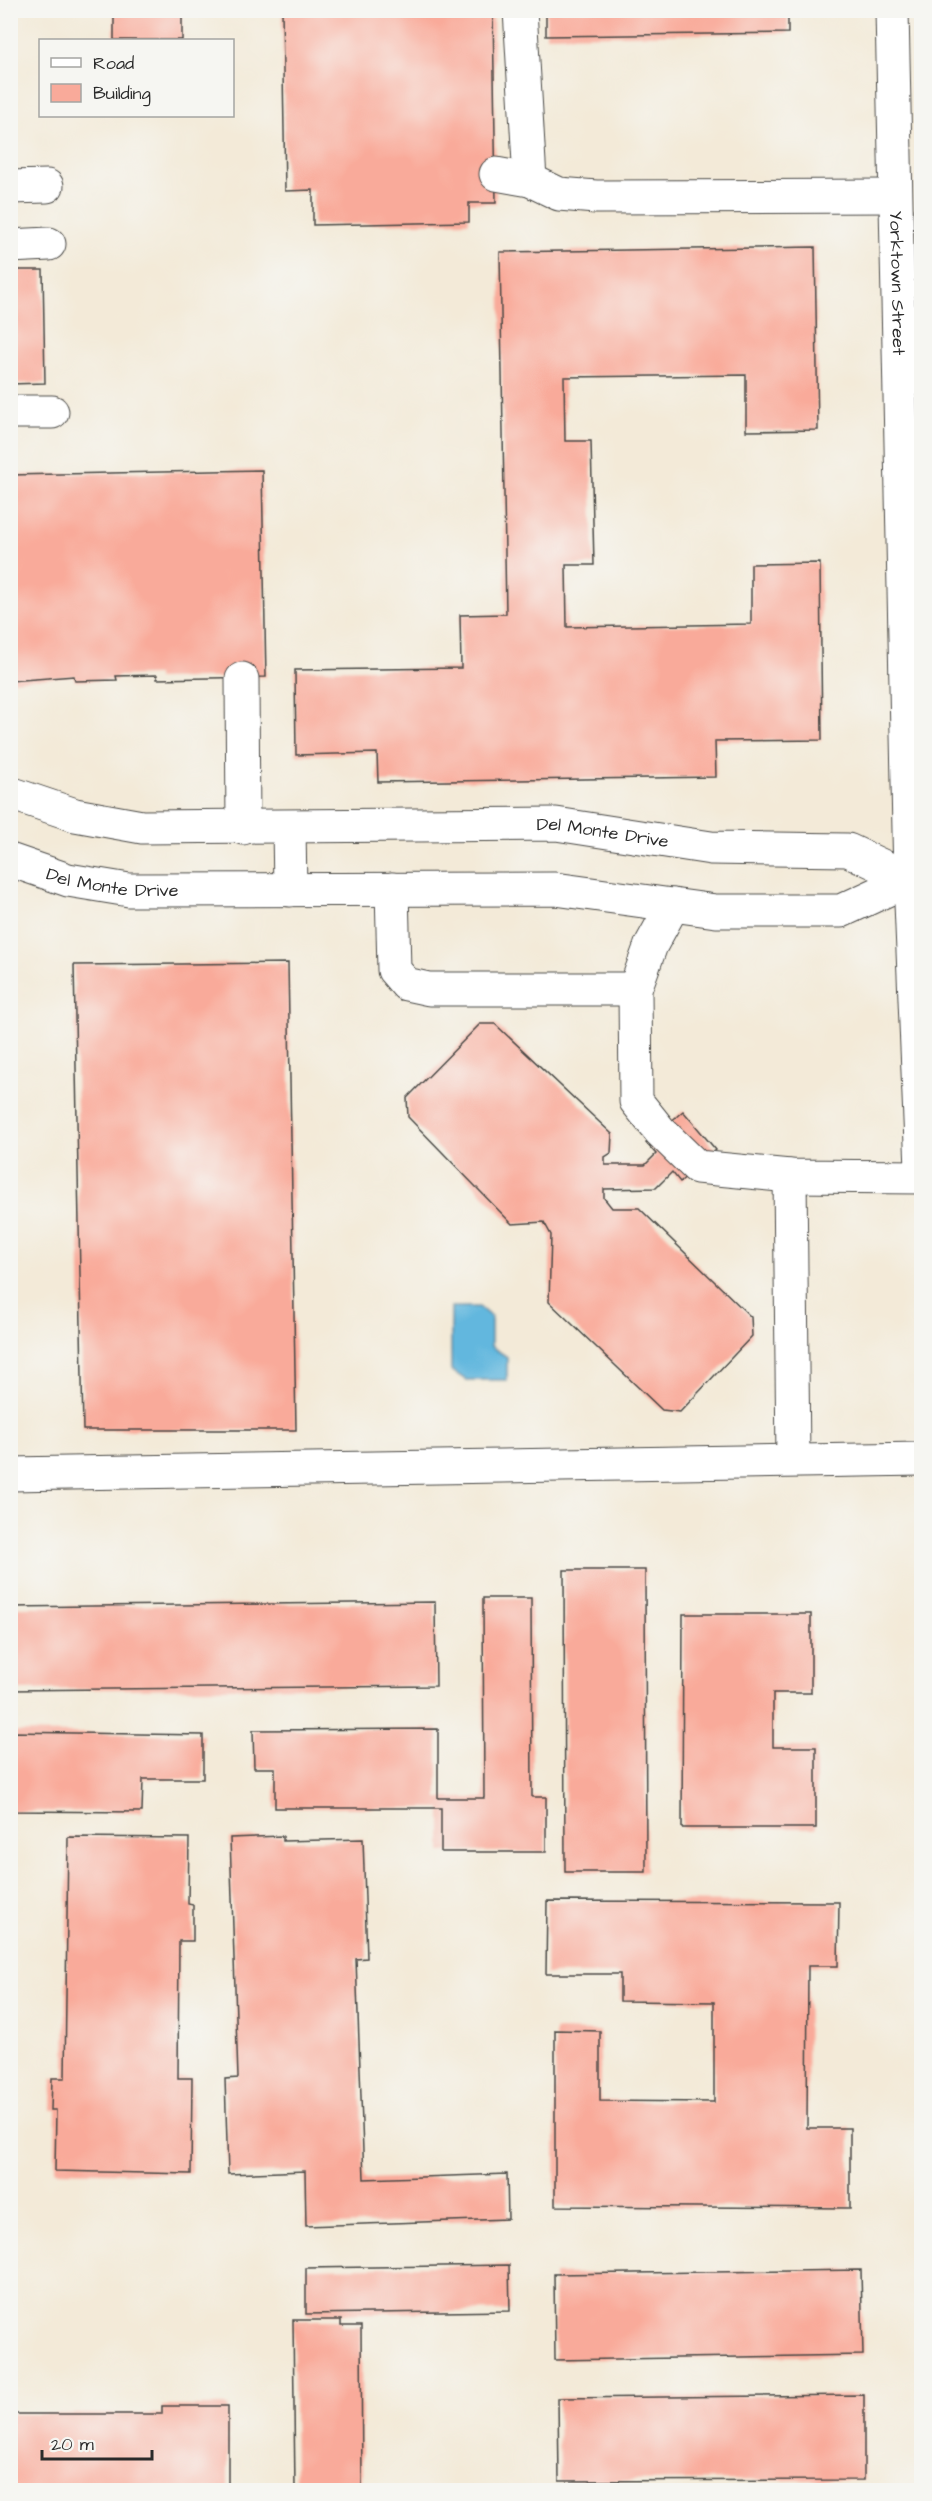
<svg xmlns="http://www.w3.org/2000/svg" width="932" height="2501" font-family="'Architects Daughter',sans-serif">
  <rect width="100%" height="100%" fill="#f6f6f2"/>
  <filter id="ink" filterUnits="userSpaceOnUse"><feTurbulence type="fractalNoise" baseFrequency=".0167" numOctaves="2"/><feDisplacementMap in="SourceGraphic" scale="12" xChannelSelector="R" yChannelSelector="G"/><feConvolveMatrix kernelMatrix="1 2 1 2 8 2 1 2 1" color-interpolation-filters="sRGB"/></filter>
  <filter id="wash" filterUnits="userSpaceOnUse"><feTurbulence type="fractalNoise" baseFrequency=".008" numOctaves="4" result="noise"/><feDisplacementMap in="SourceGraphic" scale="24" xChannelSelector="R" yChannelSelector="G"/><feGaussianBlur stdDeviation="1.35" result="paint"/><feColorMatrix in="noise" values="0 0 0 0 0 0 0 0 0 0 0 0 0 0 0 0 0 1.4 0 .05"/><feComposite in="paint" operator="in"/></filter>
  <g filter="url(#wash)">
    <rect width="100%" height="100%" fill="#f3ead8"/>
    <!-- water -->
    <path fill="#62b7de" stroke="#467184" stroke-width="1.5" d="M451 1307H479L491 1317V1346L507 1357V1380H466L451 1370Z"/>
    <g id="blocks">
      <!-- building -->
      <g fill="#f9aa9a">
        <rect x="114" y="10" width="68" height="30"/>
        <path d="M282 10H493L496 203H469V222L313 225V190L285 191Z"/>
        <path d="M546 10H788V33L546 36Z"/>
        <path d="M815 247 818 430 746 431V375L564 377 565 441H591L594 565H566L567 627 751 624V564L820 563 822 740 715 741 716 777 378 782 377 753 296 755 295 670 461 668 460 615 506 614 500 252Z"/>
        <path d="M10 270H43L45 383 10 384Z"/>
        <path d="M262 470 266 677 157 679V675L116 676 117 680 75 681 74 676 10 681V475Z"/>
        <path d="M288 963 296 1430H83L74 965Z"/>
        <path d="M480 1024H495L612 1134 611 1153 605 1157V1165H645L656 1154 646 1143 683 1111 716 1150 680 1182 672 1172 656 1188 604 1189V1198L612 1208H639L751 1317 752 1336 680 1412 662 1410 549 1302 551 1235 544 1222 512 1224 408 1117 407 1098Z"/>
        <path d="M564 1570H645L646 1872H565Z"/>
        <path d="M483 1598H531L532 1797H546V1852H441V1808H275V1768H254L253 1730 438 1729V1798H484Z"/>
        <path d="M435 1602 436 1686 10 1690V1607Z"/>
        <path d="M683 1614H811V1693H773V1747H816V1828H682Z"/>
        <path d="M10 1732 203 1735V1779H143L142 1812 10 1811Z"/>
        <path d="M283 1836V1841L363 1839 367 1958 356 1959 364 2179 507 2174 508 2219 306 2226 305 2171 228 2174 225 2079 238 2078 230 1838Z"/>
        <path d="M68 1837 189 1838 188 1904 193 1905V1941H179L178 2078H192L191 2174 55 2171 56 2110H51L52 2078H65Z"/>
        <path d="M547 1901 839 1902 838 1966H808L807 2128H850V2208L555 2206V2030L600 2031V2101L714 2102V2002L620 2001V1974H546Z"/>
        <path d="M509 2265 510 2311 306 2314V2268Z"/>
        <path d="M861 2270 863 2355 555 2360 554 2274Z"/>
        <path d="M293 2320H341V2326H361L362 2489 295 2490Z"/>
        <path d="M864 2395V2480L559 2481 558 2398Z"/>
        <path d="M162 2406H228V2490H10V2414H162Z"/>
      </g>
    </g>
  </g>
  <g filter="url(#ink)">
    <use href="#blocks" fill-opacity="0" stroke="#494845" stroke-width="1.5"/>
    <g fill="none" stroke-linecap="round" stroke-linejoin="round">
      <!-- minor casing -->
      <g stroke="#494845" stroke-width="35">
        <g id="minor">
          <path d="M520 10 530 180"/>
          <path id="s1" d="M892 10 910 879 922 1168"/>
          <path d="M496 174 530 180 559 194 596 197 895 196"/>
          <path d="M10 187 47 186"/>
          <path d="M10 246 49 244"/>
          <path d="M10 412H52"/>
          <path d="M242 679 243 828"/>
          <path id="s2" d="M10 793 75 815 142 827 556 824 711 848 848 850 910 879H922"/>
          <path d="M289 827 290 890"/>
          <path id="s3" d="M10 860 68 880 129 890 555 889 716 911H841L910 879"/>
          <path d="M392 889 394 970 406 984 429 989H635"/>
          <path d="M673 905 651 945 635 989 636 1101 660 1131 697 1167 790 1176 922 1177"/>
          <path d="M790 1176 793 1460"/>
          <path d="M10 1474 922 1459"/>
        </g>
      </g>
      <!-- minor -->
      <use href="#minor" stroke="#fff" stroke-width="33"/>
    </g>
  </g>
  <g text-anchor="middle" stroke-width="4.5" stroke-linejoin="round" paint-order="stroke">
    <!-- street labels -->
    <g font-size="18" fill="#2b2b2b" stroke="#f6f6f2">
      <text dy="6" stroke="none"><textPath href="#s1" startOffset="273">Yorktown Street</textPath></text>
      <text dy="6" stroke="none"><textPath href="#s2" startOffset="598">Del Monte Drive</textPath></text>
      <text dy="6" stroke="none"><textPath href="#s3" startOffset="106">Del Monte Drive</textPath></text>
    </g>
  </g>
  <!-- margin -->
  <rect width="932" height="2501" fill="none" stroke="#f6f6f2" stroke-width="36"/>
  <!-- legend -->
  <rect x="39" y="39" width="195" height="78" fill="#f6f6f2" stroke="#a5a5a2" stroke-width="1.5"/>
  <rect x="51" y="58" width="30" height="9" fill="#ffffff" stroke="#a5a5a2" stroke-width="1.5"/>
  <text x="93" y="69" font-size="18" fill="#2b2b2b">Road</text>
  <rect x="51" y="84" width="30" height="18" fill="#f9aa9a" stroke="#a5a5a2" stroke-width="1.5"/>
  <text x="93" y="99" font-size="18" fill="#2b2b2b">Building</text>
  <!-- scale -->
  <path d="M42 2450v9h110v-9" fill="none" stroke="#2b2b2b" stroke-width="3"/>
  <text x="51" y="2450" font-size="18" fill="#2b2b2b" stroke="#f6f6f2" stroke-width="4.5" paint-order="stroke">20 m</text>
</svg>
